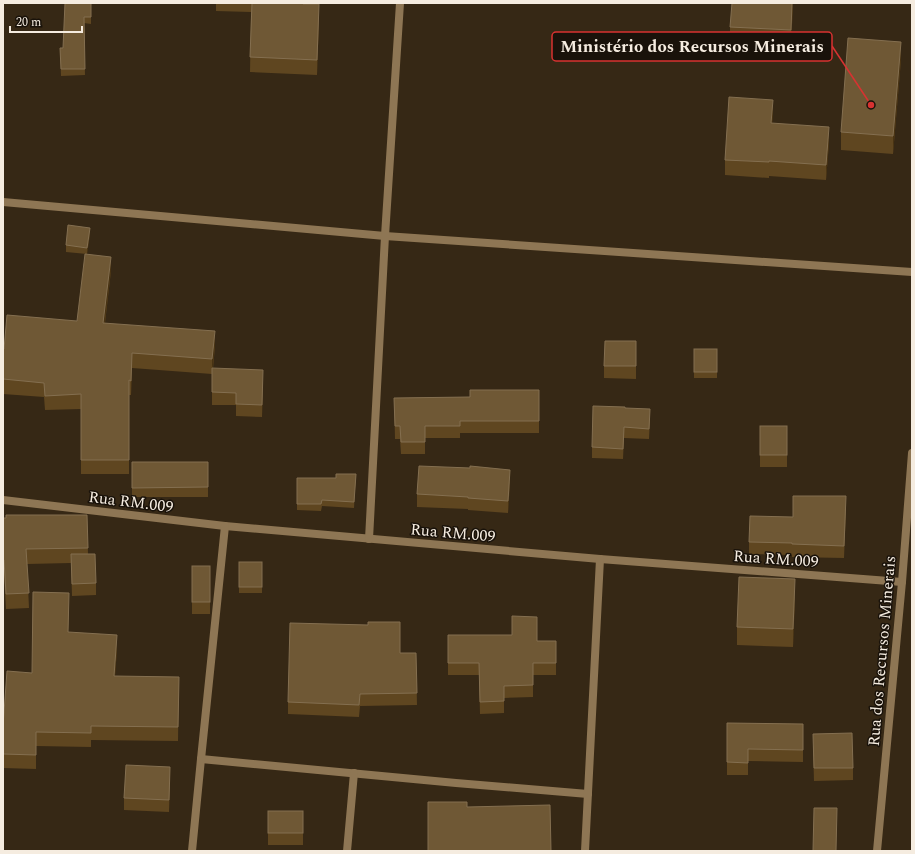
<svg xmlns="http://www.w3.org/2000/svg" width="915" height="854" font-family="Spectral,serif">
  <rect width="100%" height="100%" fill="#362815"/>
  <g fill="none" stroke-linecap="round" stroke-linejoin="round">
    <!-- street -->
    <g stroke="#8e7654" stroke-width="8">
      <path d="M3 202 385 236 912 272"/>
      <path d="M3 500 225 526 600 559 902 582"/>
      <path d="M369 539 385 236 400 3"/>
      <path d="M201 759 456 783 588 794"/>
      <path d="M192 851 201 759 225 526"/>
      <path d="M347 851 354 773"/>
      <path d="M585 851 600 559"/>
      <path d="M877 851 902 582 912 453"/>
    </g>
  </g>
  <!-- wall -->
  <g fill="#5f4620">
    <path d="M91 3V24L84 23 85 75 61 76 60 48H63Z"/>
    <path d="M216 3H304V4L319 19 317 75 250 72 251 12 216 11Z"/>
    <path d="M793 3 791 48 730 45V27Z"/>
    <path d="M901 60 893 154 841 150V132Z"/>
    <path d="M773 115 772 123 829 143 826 180 769 176V178L725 175V160Z"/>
    <path d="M90 234 87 254 66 252V245Z"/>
    <path d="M111 271 105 323 215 346 213 369 263 382 262 417 236 416V405H212V374L132 368 131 395H129V474H81V409L45 410 44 397 3 394V349L77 321Z"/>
    <path d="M636 341V379L604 378V366Z"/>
    <rect x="694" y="349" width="23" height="29"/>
    <path d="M539 390V433H460V438H425V454H401L400 439H395L394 398 470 397Z"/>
    <path d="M625 408 650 419 649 439 624 438 623 459 592 458V447Z"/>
    <rect x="760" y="426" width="27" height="41"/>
    <rect x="132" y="462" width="76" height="35"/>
    <path d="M356 474 354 508 322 506 321 511 297 510V478H336Z"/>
    <path d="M510 482 508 513 468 510V509L417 507V494Z"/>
    <path d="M846 509 844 558 792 557V555L749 554V542L793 517Z"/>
    <path d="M87 515 88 554 96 583V595L72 596 71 563 27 564 29 608 6 609 4 575H3V518Z"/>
    <rect x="239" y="562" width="23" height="31"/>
    <rect x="192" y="566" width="18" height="48"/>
    <path d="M795 597 793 647 737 645V627Z"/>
    <path d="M69 607 68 632 117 649 115 676 179 677 178 741 91 740V747L36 746V769L3 768V726Z"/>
    <path d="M448 635 537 641H556V675H533V697L504 698V713L480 714 479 675H448Z"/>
    <path d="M400 653H416L417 705 360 706 359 717 288 714V702Z"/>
    <path d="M727 723 803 724V762L748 761V775H727Z"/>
    <path d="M813 746 853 768V780L814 781Z"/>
    <path d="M170 779 169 812 124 810V798Z"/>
    <rect x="268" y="811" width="35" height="34"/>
  </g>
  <!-- shaded-wall -->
  <g fill="#483313">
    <path d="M792 3H793L791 48V30Z"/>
    <path d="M319 4V19L317 75V60Z"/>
    <path d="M901 42V60L893 154V136Z"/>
    <path d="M773 100V115L771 138V123Z"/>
    <path d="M829 127V143L826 180V165Z"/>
    <path d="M90 228V234L87 254V248Z"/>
    <path d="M111 257V271L103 337V323Z"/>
    <path d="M215 331V346L212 374V359Z"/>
    <path d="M132 353V368L131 395V381Z"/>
    <path d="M263 370V382L262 417V405Z"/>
    <path d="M510 470V482L508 513V501Z"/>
    <path d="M795 579V597L793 647V629Z"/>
    <path d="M117 635V649L114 690V676Z"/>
    <path d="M170 767V779L169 812V800Z"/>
  </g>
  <!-- building -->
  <g fill="#6f5835" stroke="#846f50">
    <path d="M65 3H91V17H84L85 69H61L60 48H63Z"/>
    <path d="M252 3H303V4H319L317 60 250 57Z"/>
    <path d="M732 3H792L791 30 730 27Z"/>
    <path d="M848 38 901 42 893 136 841 132Z"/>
    <path d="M729 97 773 100 771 123 829 127 826 165 769 161V162L725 160Z"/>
    <path d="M68 225 90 228 87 248 66 245Z"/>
    <path d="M85 254 111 257 103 323 215 331 212 359 132 353 131 381 129 380V460H81V394L45 396 44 383 3 379V349H4L7 315 77 321Z"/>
    <path d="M605 341H636V366H604Z"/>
    <rect x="694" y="349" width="23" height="23"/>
    <path d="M212 368 263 370 262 405 236 404V393L212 392Z"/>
    <path d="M470 390H539V421H460V426H425V442H401L400 426H395L394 398 470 397Z"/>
    <path d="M593 406 625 407V408L650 409 649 429 624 427 623 449 592 447Z"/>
    <rect x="760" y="426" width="27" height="29"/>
    <path d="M132 462H208V487L132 488Z"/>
    <path d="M419 466 470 468V466L510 470 508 501 468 498V497L417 494Z"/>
    <path d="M336 474H356L354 502 322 500 321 504H297V478H336Z"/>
    <path d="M793 496H846L844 546 792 544V543L749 542 750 516 793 517Z"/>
    <path d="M6 515H87L88 548 26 549 29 593 6 594 4 560 3 559V518H6Z"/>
    <path d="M71 554H95L96 583 72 584Z"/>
    <rect x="239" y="562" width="23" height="25"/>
    <rect x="192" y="566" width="18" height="36"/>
    <path d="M739 577 795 579 793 629 737 627Z"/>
    <path d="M33 592 69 593 68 632 117 635 114 676 179 677 178 727 91 726V733L36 732V755L3 754V726L7 671 32 673Z"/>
    <path d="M512 616 537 617V641H556V663H533V685L504 686V701L480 702 479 663H448V635H512Z"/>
    <path d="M368 622H400V653H416L417 693 360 694 359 705 288 702 290 623 368 625Z"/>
    <path d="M727 723 803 724V750L748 749V763L727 762Z"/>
    <path d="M852 733 853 768H814L813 734Z"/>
    <path d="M126 765 170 767 169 800 124 798Z"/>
    <path d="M428 802H467V807L550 805 551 851H428Z"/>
    <path d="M814 808H837L836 851H813Z"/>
    <rect x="268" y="811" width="35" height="22"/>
  </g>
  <g text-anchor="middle" stroke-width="3" stroke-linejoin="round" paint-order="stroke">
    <!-- street labels -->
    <g font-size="16" fill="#f5ece0" stroke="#19120a">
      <text transform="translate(131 501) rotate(7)" y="6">Rua RM.009</text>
      <text transform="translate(453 532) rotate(5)" y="6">Rua RM.009</text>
      <text transform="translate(776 558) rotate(4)" y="6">Rua RM.009</text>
      <text transform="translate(881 651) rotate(-85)" y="6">Rua dos Recursos Minerais</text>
    </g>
  </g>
  <!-- callouts -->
  <path fill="none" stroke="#d83231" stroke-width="1.5" d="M871 105L832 46"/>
  <circle fill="#d83231" stroke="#19120a" stroke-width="1.5" cx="871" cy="105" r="4"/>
  <rect fill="#19120a" stroke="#d83231" stroke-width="1.5" x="552" y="32" width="280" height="29" rx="4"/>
  <g font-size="17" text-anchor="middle" font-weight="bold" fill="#f5ece0">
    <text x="692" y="52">Ministério dos Recursos Minerais</text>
  </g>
  <!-- border -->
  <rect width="915" height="854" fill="none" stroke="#f5ece0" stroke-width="8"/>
  <!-- scale -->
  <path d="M10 26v6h72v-6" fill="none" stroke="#f5ece0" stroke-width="2"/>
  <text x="16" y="26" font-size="12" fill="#f5ece0" stroke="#19120a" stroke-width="3" paint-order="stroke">20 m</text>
</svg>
